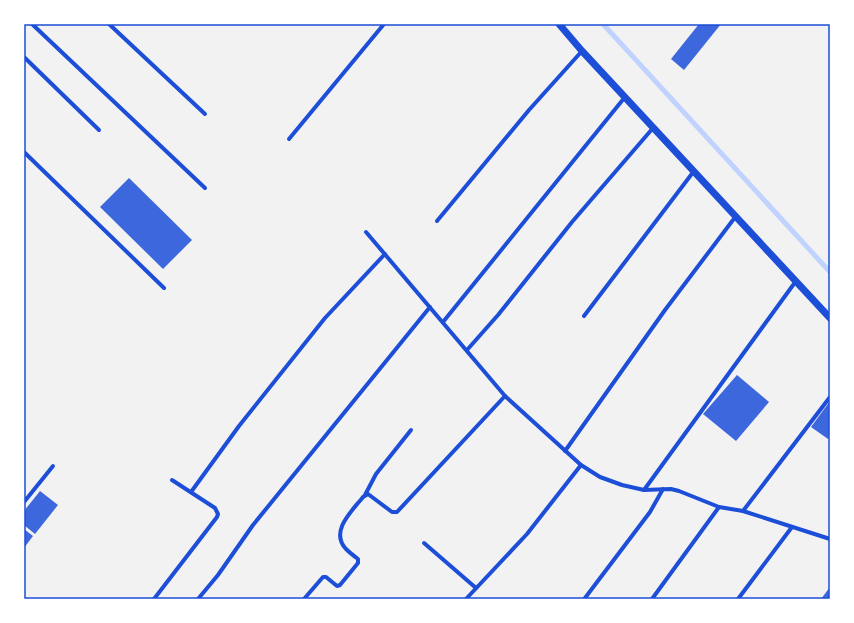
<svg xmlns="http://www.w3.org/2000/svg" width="854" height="623" font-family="Raleway,sans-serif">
  <rect width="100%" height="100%" fill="#f2f2f2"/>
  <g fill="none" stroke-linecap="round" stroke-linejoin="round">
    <!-- stream -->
    <path stroke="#bfd3fe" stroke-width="5" d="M603 24 830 272"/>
  </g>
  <!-- building -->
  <g fill="#3d67dc">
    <path d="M699 24H721L684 70 671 59Z"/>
    <path d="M129 178 192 240 163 269 100 207Z"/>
    <path d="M737 375 769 402 736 441 703 414Z"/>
    <path d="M830 401V435L828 439 811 427Z"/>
    <path d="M40 491 58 505 35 534 24 525V511Z"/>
    <path d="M24 529 33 536 24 548Z"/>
    <path d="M830 587V599H821Z"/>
  </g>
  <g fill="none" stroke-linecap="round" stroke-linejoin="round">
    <!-- minor -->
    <g stroke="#1d4ed8" stroke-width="4">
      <path d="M32 24 205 188"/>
      <path d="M109 24 205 114"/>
      <path d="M24 57 99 130"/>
      <path d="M289 139 384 24"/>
      <path d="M24 152 164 288"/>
      <path d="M437 221 529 110 582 51"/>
      <path d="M366 232 505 396 581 465 600 477 622 485 644 490 671 489 679 491 719 507 743 511 830 539"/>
      <path d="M584 316 694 171"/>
      <path d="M443 322 625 97"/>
      <path d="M467 350 498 315 572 222 653 128"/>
      <path d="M565 451 665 310 736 216"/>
      <path d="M644 490 796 281"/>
      <path d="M191 492 239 426 325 318 385 254"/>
      <path d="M365 495 376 474 411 430"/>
      <path d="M24 502 53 466"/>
      <path d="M743 511 830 397"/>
      <path d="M424 543 476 588"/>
      <path d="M585 598 650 512 663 489"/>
      <path d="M154 599 217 517 218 514 215 508 172 480"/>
      <path d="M198 599 218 575 253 525 430 307"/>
      <path d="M304 599 323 577H326L337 586 340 585 358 563V559C354 556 350 553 346 549 329 531 353 510 363 497L368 494 392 512H397L505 396"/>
      <path d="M466 599 527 534 581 465"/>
      <path d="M652 599 719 507"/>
      <path d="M738 599 792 527"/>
    </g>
    <!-- tertiary -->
    <path stroke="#1d4ed8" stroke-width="7" d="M559 24 582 51 830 318"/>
  </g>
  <!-- border -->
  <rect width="854" height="623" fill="none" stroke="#ffffff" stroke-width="50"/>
  <rect x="25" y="25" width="804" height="573" fill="none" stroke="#1d4ed8" stroke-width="1.5"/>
</svg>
